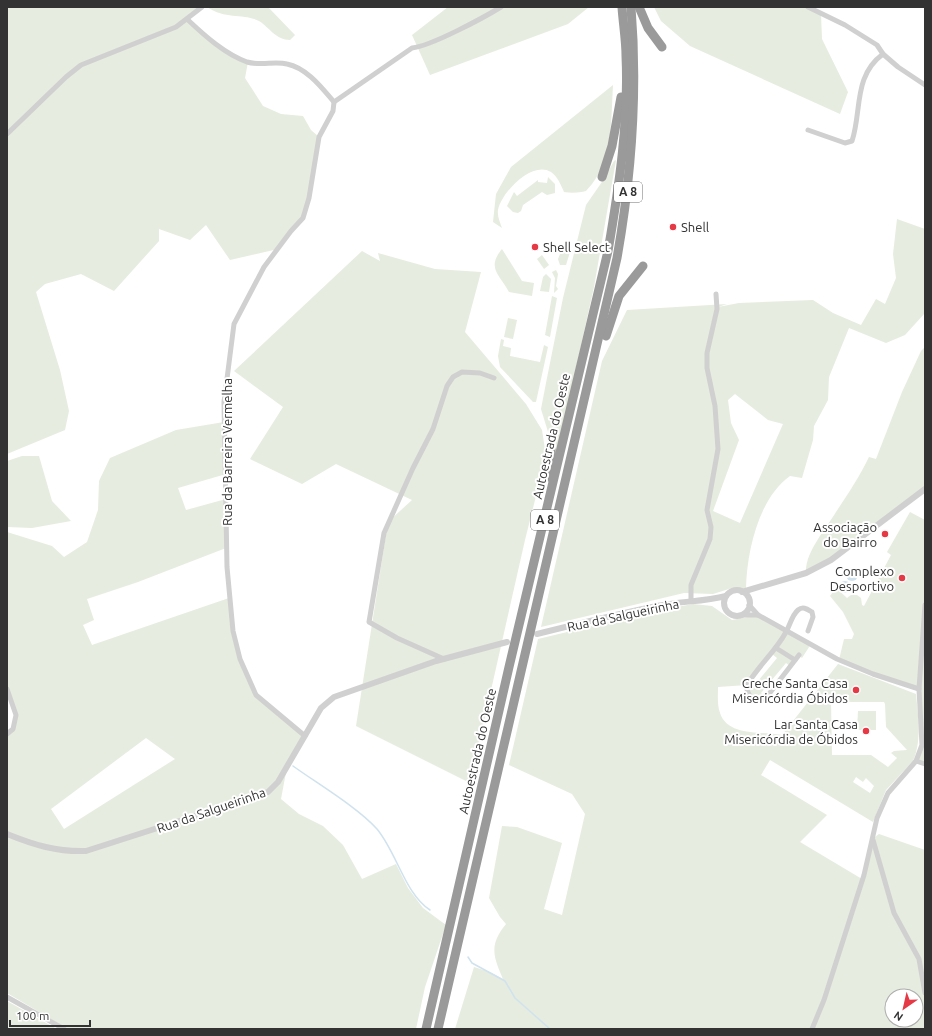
<svg xmlns="http://www.w3.org/2000/svg" width="932" height="1036" font-family="Ubuntu,sans-serif">
  <rect width="100%" height="100%" fill="#fff"/>
  <!-- green -->
  <g fill="#e6ecdf" fill-rule="evenodd">
    <path d="M7 7H202L188 19 209 39 248 62 245 78 263 106 281 114 303 116 311 130 319 137 303 218 278 249 230 260 206 225 190 240 159 229V241L114 291 81 274 45 284 36 292 60 370 69 411 65 430 7 454Z"/>
    <path d="M207 7H268L295 35 290 40C276 40 270 28 259 21 244 13 226 20 207 7Z"/>
    <path d="M448 7H589L568 24 430 75 412 35Z"/>
    <path d="M654 7H807L821 14 822 39 848 92 840 114 690 46 661 21Z"/>
    <path d="M613 85C611 118 613 157 592 184 590 186 588 189 586 191 579 193 571 193 564 192 561 185 558 177 551 172 532 160 501 193 498 210 497 216 500 222 502 228L493 222 496 194 511 167Z"/>
    <path d="M616 160 594 287 556 458 541 409 546 383 563 298 586 205 604 179 614 161Z"/>
    <path d="M548 177 555 184V193L547 195 542 192 523 205 521 211 518 213 513 212 507 206 514 192 517 196 538 180V182L547 183Z"/>
    <path d="M897 219 925 229V313L905 335 886 343 849 328 829 377 828 400 814 426 813 440 802 478 790 476C758 499 747 552 746 588H732L713 594 684 593 541 627 602 361 627 310 727 304 718 307 739 303 813 300 833 313 861 325 876 299 885 304 896 278 893 254ZM735 394 768 420 783 424 740 523 713 511 739 440 731 423 728 400Z"/>
    <path d="M502 249 522 281 534 283 532 296 509 292C500 275 486 268 502 249Z"/>
    <path d="M571 249 566 265H560L558 259 560 254Z"/>
    <path d="M362 251 380 261 378 253 435 269 481 272 465 332 526 404 542 430 546 456 525 540 470 783 356 726 388 522 412 500 336 464 302 484 250 459 283 407 234 371Z"/>
    <path d="M542 255 549 265 544 269 537 259Z"/>
    <path d="M556 270 558 274 556 286 558 289 554 293 555 278 552 272Z"/>
    <path d="M546 274 551 279 549 292 540 291 543 277Z"/>
    <path d="M552 296 557 298 550 337 545 335Z"/>
    <path d="M508 318 517 320 513 339 504 337Z"/>
    <path d="M501 339 504 340 503 346 511 348 510 356 540 362 544 345 548 347 536 402H533L500 367 498 356Z"/>
    <path d="M925 347V489L830 558 806 571C806 551 826 529 836 512 848 494 860 476 869 457L876 459 902 392 921 351Z"/>
    <path d="M224 422 226 474 178 488 186 510 226 499V548L138 582 87 599 94 620 83 625 92 645 229 598 240 659 256 695 305 736 287 767 281 799 299 814 323 826 343 845 362 879 396 864 408 888 423 908 446 925 425 987 416 1029H68L7 993V734L13 729 16 715 7 689V532L52 546 64 557 87 542 98 510 99 481 110 458 176 430ZM146 738 175 759 64 829 51 809Z"/>
    <path d="M22 456H39L52 501 71 521 32 528 7 527V461Z"/>
    <path d="M910 512 925 520V764L916 761 922 745 919 689 839 660 844 639H852L854 634 843 612 830 596 836 588 847 598 851 595H857L861 598 862 605 864 606 891 555 887 552Z"/>
    <path d="M693 604 712 606 732 620 758 615 811 644 802 658 799 655 790 666 786 663 761 693 765 697 761 701 750 697 747 685 718 687C718 695 717 705 720 713 728 737 762 731 782 735L838 664 916 694C918 716 922 740 913 761L886 790 873 822 770 760 761 775 827 815 800 842 862 879 872 839 879 834 925 850V1029H455L474 967 490 972 503 979C493 956 489 945 506 924L500 917 489 898 502 826 517 827 562 843 544 909 562 915 585 814 572 794 509 765 538 639 655 611ZM772 654 777 658 753 687 749 683ZM884 702 885 704 886 727 907 750 894 751 891 753 897 758 888 767 871 755H832L831 702ZM856 777 863 782 866 778 874 786 870 793 853 782ZM892 996H916V1020H892Z"/>
    <path d="M858 711H876V730H857Z"/>
    <path d="M7 1001 57 1029H7Z"/>
  </g>
  <!-- water -->
  <g fill="#cfe2ee">
    <circle cx="852" cy="575" r="6"/>
    <circle cx="845" cy="587" r="6"/>
  </g>
  <g fill="none" stroke-linecap="round" stroke-linejoin="round">
    <!-- stream -->
    <g stroke="#cfe2ee" stroke-width="1.5">
      <path d="M293 766C318 784 357 807 377 829 397 853 405 894 430 910"/>
      <path d="M468 957 472 963 505 981 515 998 550 1029"/>
    </g>
    <!-- minor -->
    <g stroke="#d0d0d0" stroke-width="5">
      <path d="M808 7 845 25 877 45 883 54 898 67 925 85"/>
      <path d="M188 20C205 36 225 54 247 62 260 66 275 61 287 64 307 68 322 88 334 102L333 111 319 137 309 198 303 218 291 231 264 267 234 324 224 402 227 567 233 631 240 659 256 695 305 736"/>
      <path d="M334 102 412 48C431 46 483 18 501 7"/>
      <path d="M808 130 845 143 852 141C862 111 853 76 883 54"/>
      <path d="M7 134 66 77 81 65 176 27 202 7"/>
      <path d="M691 600V585L710 539 711 527 707 510 718 449 715 406 707 368V353L717 309 716 294"/>
      <path d="M749 605 758 615 837 659 873 674 919 689"/>
      <path d="M742 615H758"/>
      <path d="M776 648 795 660"/>
      <path d="M799 655 769 694 761 701C752 701 746 694 747 685 758 666 776 651 786 632 790 625 792 615 798 610 803 606 807 609 812 612L813 617 808 631"/>
      <path d="M444 659 397 638 369 622 384 533 413 468 433 429 447 386 453 377 462 372 480 373 494 378"/>
      <path d="M7 689 16 715 13 729 7 734"/>
      <path d="M916 761 925 764"/>
      <path d="M873 840 894 913 919 959 925 993"/>
      <path d="M7 997 64 1029"/>
      <path d="M812 1029 824 1000 864 875 877 818 888 793 916 761 922 745 919 689 925 605"/>
    </g>
    <!-- tertiary -->
    <g stroke="#d0d0d0" stroke-width="6">
      <circle cx="737" cy="603" r="13"/>
      <path d="M742 592 806 573 831 560 925 489"/>
      <path d="M537 634C577 624 617 614 657 606 680 601 703 602 726 596"/>
      <path d="M7 834C34 845 57 852 86 851L254 797 268 792 278 782 321 708 334 697 436 661 507 642"/>
    </g>
    <!-- motorway -->
    <g stroke="#9a9a9a" stroke-width="9">
      <path d="M639 7 648 28 662 47"/>
      <path d="M602 177 612 146 621 97"/>
      <path d="M606 336 619 296 643 266"/>
      <path d="M549 477 552 464 551 449"/>
      <path d="M426 1029 509 667 608 251C619 187 629 121 626 56 626 40 623 23 622 7"/>
      <path d="M438 1029 617 258C632 173 638 93 631 7"/>
    </g>
  </g>
  <!-- markers -->
  <g fill="#e63946" stroke="#fff" stroke-width="1.5">
    <circle cx="673" cy="227" r="4"/>
    <circle cx="535" cy="247" r="4"/>
    <circle cx="885" cy="534" r="4"/>
    <circle cx="902" cy="578" r="4"/>
    <circle cx="856" cy="690" r="4"/>
    <circle cx="866" cy="731" r="4"/>
  </g>
  <g text-anchor="middle" stroke-width="4" stroke-linejoin="round" paint-order="stroke">
    <!-- shield labels -->
    <g fill="#fff" stroke="#707070" stroke-width="1">
      <rect x="614" y="182" width="28" height="20" rx="3"/>
      <rect x="531" y="510" width="28" height="20" rx="3"/>
    </g>
    <g font-size="12" font-weight="bold" fill="#333">
      <text x="628" y="196">A 8</text>
      <text x="545" y="524">A 8</text>
    </g>
    <!-- poi labels -->
    <g font-size="13" fill="#333" stroke="#fff" text-anchor="end">
      <text x="681" y="232" text-anchor="start">Shell</text>
      <text x="543" y="252" text-anchor="start">Shell Select</text>
      <text x="877" y="532">Associação<tspan x="877" dy="15">do Bairro</tspan></text>
      <text x="894" y="576">Complexo<tspan x="894" dy="15">Desportivo</tspan></text>
      <text x="848" y="688">Creche Santa Casa<tspan x="848" dy="15">Misericórdia Óbidos</tspan></text>
      <text x="858" y="729">Lar Santa Casa<tspan x="858" dy="15">Misericórdia de Óbidos</tspan></text>
    </g>
    <!-- street labels -->
    <g font-size="13" fill="#333" stroke="#fff">
      <text transform="translate(551 436) rotate(-77)" y="5">Autoestrada do Oeste</text>
      <text transform="translate(227 452) rotate(-90)" y="5">Rua da Barreira Vermelha</text>
      <text transform="translate(623 615) rotate(-12)" y="5">Rua da Salgueirinha</text>
      <text transform="translate(477 751) rotate(-77)" y="5">Autoestrada do Oeste</text>
      <text transform="translate(211 810) rotate(-19)" y="5">Rua da Salgueirinha</text>
    </g>
  </g>
  <!-- border -->
  <rect width="932" height="1036" fill="none" stroke="#333333" stroke-width="16"/>
  <!-- north arrow -->
  <g transform="translate(904 1008) rotate(214)"><circle r="19" fill="#ffffff" stroke="#adadad"/>
  <path d="M0-3L7 15L0 10L-7 15Z" fill="#e63946"/>
  <text y="-6" font-size="11" font-weight="bold" text-anchor="middle" fill="#333333">N</text>
  </g>
  <!-- scale -->
  <path d="M10 1020v6h80v-6" fill="none" stroke="#333333" stroke-width="2"/>
  <text x="16" y="1020" font-size="12" fill="#333333" stroke="#ffffff" stroke-width="3" paint-order="stroke">100 m</text>
</svg>
